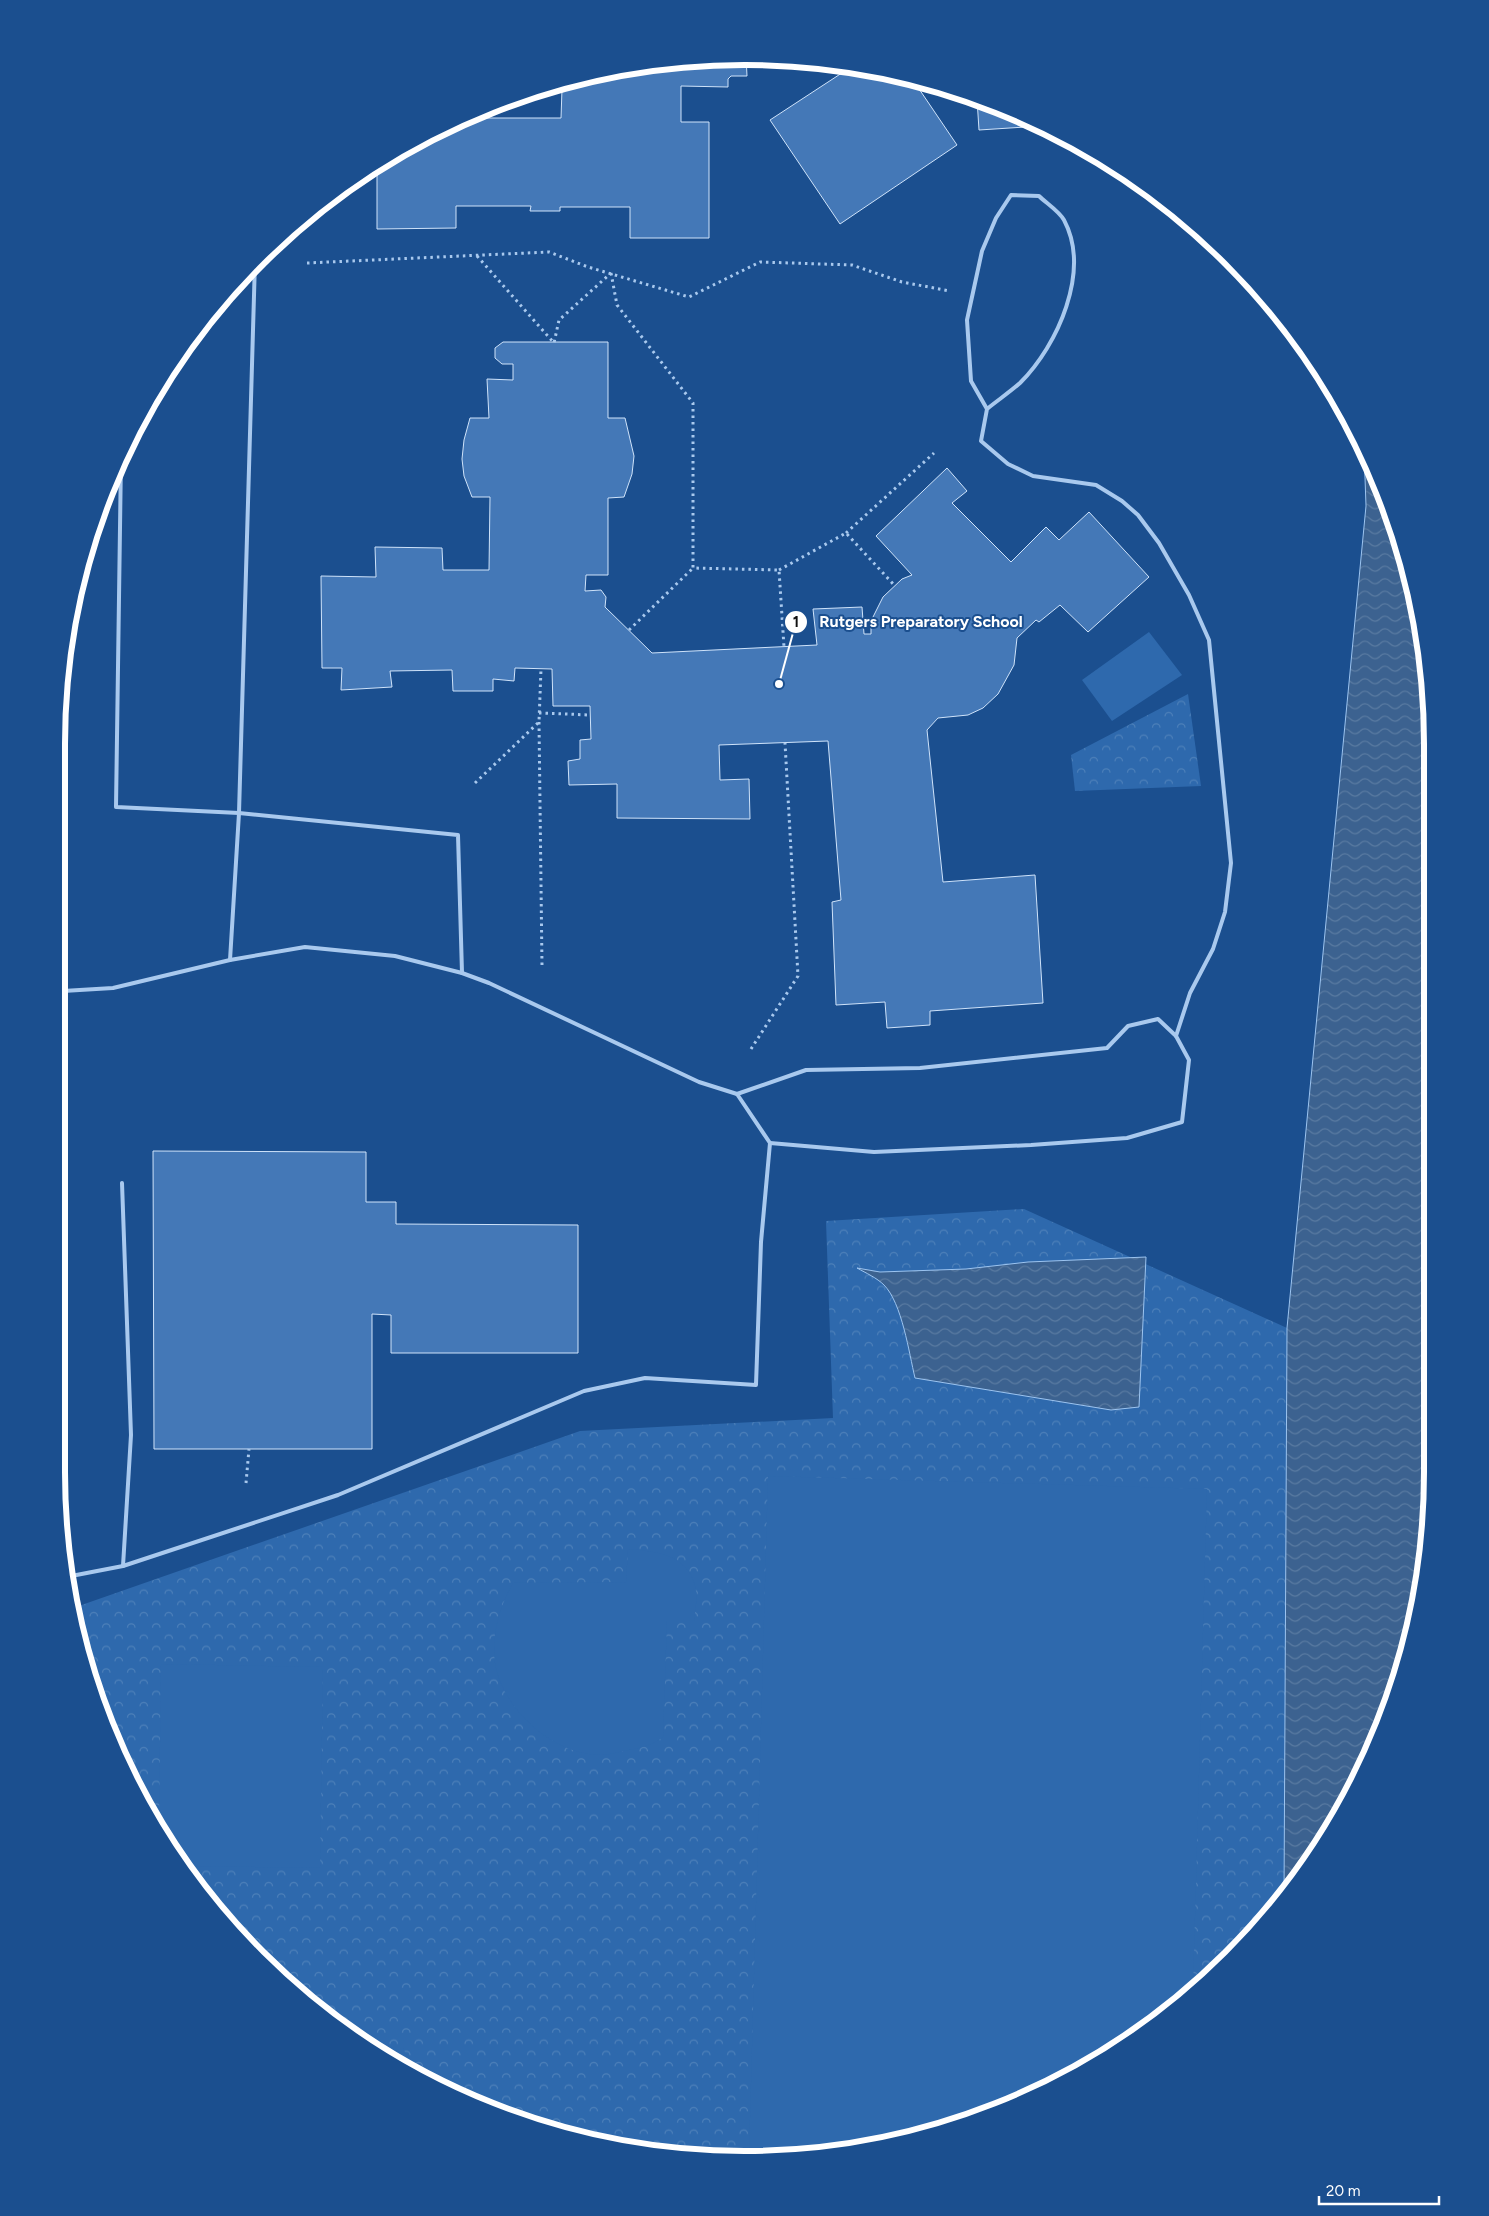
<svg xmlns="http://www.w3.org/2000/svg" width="1489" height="2216" font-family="Figtree,sans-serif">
  <defs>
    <pattern id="park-crowns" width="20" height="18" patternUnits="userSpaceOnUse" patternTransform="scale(1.25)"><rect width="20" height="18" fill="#2e69ad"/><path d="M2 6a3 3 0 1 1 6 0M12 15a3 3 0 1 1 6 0" fill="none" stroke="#4d80b9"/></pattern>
    <pattern id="water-waves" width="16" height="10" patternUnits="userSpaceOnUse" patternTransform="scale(1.25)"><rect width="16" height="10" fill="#3c6290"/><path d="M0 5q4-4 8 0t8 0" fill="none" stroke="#597aa1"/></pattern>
  </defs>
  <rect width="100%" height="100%" fill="#1b4f8f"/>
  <!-- park -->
  <g fill="url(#park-crowns)">
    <path d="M1188 694 1201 786 1075 791 1071 755Z"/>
    <path d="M1024 1209 1287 1328 1284 1897 1231 1958 1088 2068 966 2123 879 2146 699 2158 567 2136 481 2107 325 2017 227 1926 172 1854 93 1692 73 1608 580 1431 833 1418 826 1221Z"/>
  </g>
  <!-- pitch -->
  <g fill="#2e69ad">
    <path d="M1149 632 1182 675 1112 721 1082 680Z"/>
    <path d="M768 1476 1207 1489 1193 1988 1088 2068 966 2123 879 2146 749 2155Z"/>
    <path d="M628 1549C654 1551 688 1554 695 1586 698 1597 695 1610 694 1621H667L663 1737C652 1746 639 1748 624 1751 617 1752 609 1755 602 1755 554 1756 502 1709 495 1663 491 1635 500 1606 513 1583L626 1582Z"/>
    <path d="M161 1664 323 1667 320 1868 182 1866 172 1854 159 1827Z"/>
    <path d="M379 2048H403L413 2068Z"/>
  </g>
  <!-- water -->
  <g fill="url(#water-waves)" stroke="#9cc4f0">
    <path d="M1364 450 1380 481 1419 610 1433 744V1472L1420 1605 1362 1776 1284 1897 1287 1328 1366 506Z"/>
    <path d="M1146 1257 1139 1407 1111 1410 915 1378C909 1353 902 1303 884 1285 877 1278 866 1273 857 1268L880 1272 966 1269 1028 1262Z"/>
  </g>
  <!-- building -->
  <g fill="#4478b7" stroke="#cfe3fa">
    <path d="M746 56 747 76H731L728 79V87L681 86V122H709V238H630V207H560V211H530L531 206H456V228L377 229V164L463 118H561L562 89H553V87L610 70Z"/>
    <path d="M851 67 878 69 913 80 957 145 840 224 770 120Z"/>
    <path d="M977 99 1008 109 1041 126 979 130Z"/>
    <path d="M503 342H608V418H625L634 456 632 474 624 497 608 498V575H586L585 591 601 590 606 597 605 607 652 653 817 645 813 609 862 607 864 634H871V621L883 597 902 579 912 575 876 536 947 468 967 491 952 503 1011 562 1046 527 1059 540 1089 512 1149 577 1088 632 1060 605 1039 622 1036 620 1017 638 1014 665 998 694 983 708 968 715 938 718 927 730 943 882 1035 875 1043 1003 930 1011V1025L887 1028 885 1002 836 1005 832 902 841 900 828 741 719 745 720 780 749 779 750 819 617 818V784L569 785 568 761 580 759V740L591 739 590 706H553L552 669 515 668 514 681 493 679V691H453L452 670 390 671 392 687 341 690 342 668H322L321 576 376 577 375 547 442 548 443 570H489L490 497H472L464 476 462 459 464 440 470 418H489L487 379 513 380V364H502L495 358V348Z"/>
    <path d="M153 1151 366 1152V1202H396V1224L578 1225V1353H391V1315L372 1314V1449H154Z"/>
  </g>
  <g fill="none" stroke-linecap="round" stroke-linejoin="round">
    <!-- path -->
    <g stroke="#a9c9ee" stroke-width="3" stroke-dasharray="2.5 4" stroke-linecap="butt">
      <path d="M477 256 554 343 559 320 611 273"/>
      <path d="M307 263 549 252 588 267 689 297 760 262 852 265 902 282 950 291"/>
      <path d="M611 273 617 305 693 403V568L779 570 784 647"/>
      <path d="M846 533 934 453"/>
      <path d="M779 570 846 533 895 586"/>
      <path d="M629 630 693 568"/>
      <path d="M539 713 590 715"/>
      <path d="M539 722 542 966"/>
      <path d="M475 783 539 722 541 669"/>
      <path d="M751 1049 798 976 785 743"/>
      <path d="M246 1483 249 1449"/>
    </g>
    <!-- lane -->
    <g stroke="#a9c9ee" stroke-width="4">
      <path d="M987 409 971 381 967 320 982 251 996 218 1011 195 1039 196C1046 203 1059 211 1064 220 1091 271 1058 345 1020 383 1010 392 998 400 987 409L981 441 1008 464 1033 476 1096 485 1122 501 1138 515 1159 543 1189 595 1209 640 1231 863 1225 912 1213 949 1190 993 1176 1036"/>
      <path d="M121 458 116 807 239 813 458 835 462 973"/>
      <path d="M230 960 239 813 255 261"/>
      <path d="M58 995 63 991 113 988 230 960 305 947 395 956 462 973 489 983 699 1082 737 1094 770 1143 761 1242 756 1385 645 1378 584 1391 338 1495 123 1566 66 1577"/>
      <path d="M737 1094 806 1070 920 1068 1107 1048 1128 1026 1158 1019 1176 1036 1189 1060 1182 1122 1127 1138 1031 1145 874 1152 770 1143"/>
      <path d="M122 1183 131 1435 123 1566"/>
    </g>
  </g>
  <!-- crop -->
  <path d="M0 0H1489V2216H0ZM744 65H745A679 679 0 0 1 1424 744V1472A679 679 0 0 1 745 2151H744A679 679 0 0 1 65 1472V744A679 679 0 0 1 744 65Z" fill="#1b4f8f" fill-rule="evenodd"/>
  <path fill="none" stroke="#fff" stroke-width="6" d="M744 65H745A679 679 0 0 1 1424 744V1472A679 679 0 0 1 745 2151H744A679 679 0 0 1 65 1472V744A679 679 0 0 1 744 65Z"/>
  <!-- callouts -->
  <path fill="none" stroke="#fff" stroke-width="2" d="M779 684L796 622"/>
  <g fill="#fff" stroke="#1b4f8f" stroke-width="2">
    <circle cx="779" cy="684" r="5"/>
    <circle cx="796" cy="622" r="12"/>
  </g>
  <g font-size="15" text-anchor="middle" font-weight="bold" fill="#111">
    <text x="796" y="627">1</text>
  </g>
  <g font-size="16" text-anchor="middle" font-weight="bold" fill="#fff" stroke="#1b4f8f" stroke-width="4" stroke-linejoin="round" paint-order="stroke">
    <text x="921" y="627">Rutgers Preparatory School</text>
  </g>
  <!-- scale -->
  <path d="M1319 2196v8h120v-8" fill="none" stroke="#ffffff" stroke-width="2.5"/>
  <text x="1326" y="2196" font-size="15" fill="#ffffff" stroke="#1b4f8f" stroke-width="4" paint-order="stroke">20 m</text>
</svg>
